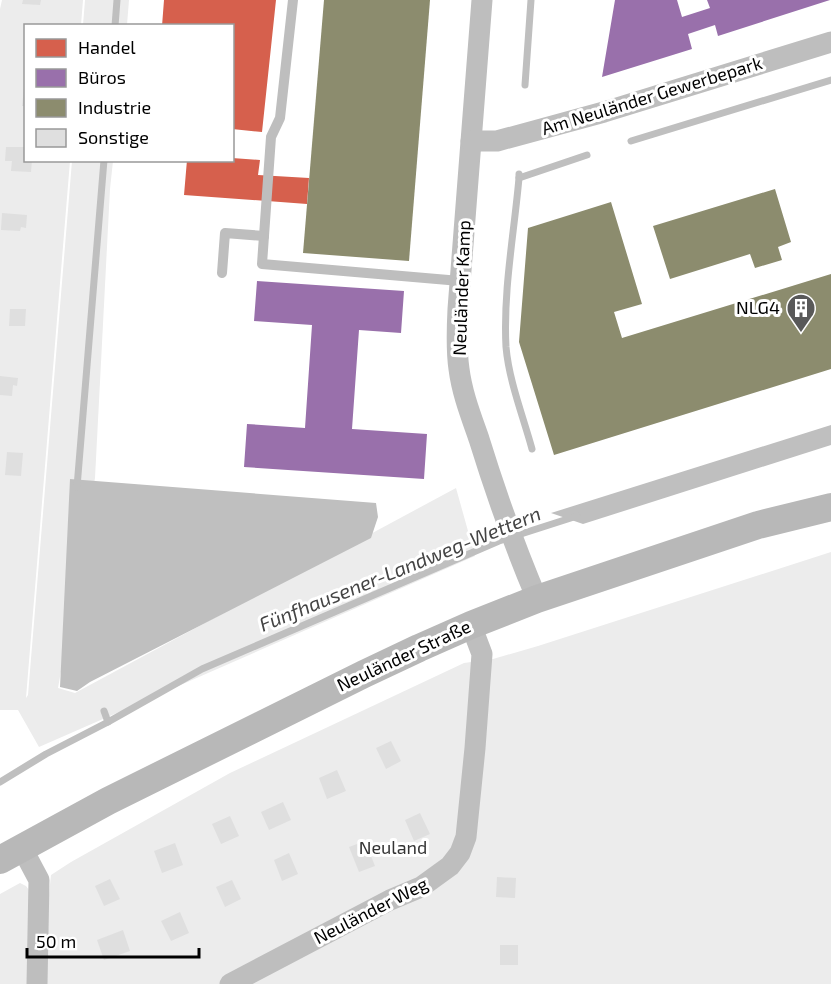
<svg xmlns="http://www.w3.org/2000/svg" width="831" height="984" font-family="'Exo 2',sans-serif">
  <rect width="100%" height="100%" fill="#fff"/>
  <!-- green -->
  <g fill="#ececec">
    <path d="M2 0H83L81 25 26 26V160L70 161 26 698 28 695 72 161H113L110 189 95 478 58 688 75 693 456 488 475 556 39 747 18 710H0V9Z"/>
    <path d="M85 0H129L127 25H83Z"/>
    <path d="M831 552V984H0V894L20 883 26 886 34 897 49 894 51 875 71 862 230 773 464 663 493 659 538 646Z"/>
  </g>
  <!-- water -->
  <g fill="#bfbfbf">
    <path d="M831 425V445L583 524 551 513Z"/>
    <path d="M70 479 376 503 378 517 371 538 90 682 77 691 60 687Z"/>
  </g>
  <!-- shops -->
  <g fill="#d6604d">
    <path d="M164 0H276L262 132 232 129V26H162Z"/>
    <path d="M232 158 260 160 258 175 309 178 307 204 184 195 187 160H232Z"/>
  </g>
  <!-- offices -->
  <g fill="#9970ab">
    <path d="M615 0H677L682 17 710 8 707 0H830L718 36 715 25 688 34 692 49 602 77Z"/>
    <path d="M257 281 404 291 401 333 359 330 352 429 427 434 424 479 244 467 247 424 305 428 312 325 254 321Z"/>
  </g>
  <!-- industry -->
  <g fill="#8c8c6e">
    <path d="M324 0H430L409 261 303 253Z"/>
    <path d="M775 189 791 242 778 247 782 260 755 268 750 254 670 279 653 226Z"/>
    <path d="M611 202 642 304 614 312 622 338 831 274V369L554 455 519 342 528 228Z"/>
  </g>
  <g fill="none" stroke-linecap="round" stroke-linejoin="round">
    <!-- stream -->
    <g stroke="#bfbfbf" stroke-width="7">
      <path d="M115 26 117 0"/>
      <path d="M525 85 531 0"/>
      <path d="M631 141 831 80"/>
      <path d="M519 174V178C514 234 503 291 506 347 509 381 523 416 532 449"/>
      <path d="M519 178 587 155"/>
      <path d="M77 487 104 160"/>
      <path d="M104 711 108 722"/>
      <path d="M0 782 46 754 108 722 202 669 499 541 577 516"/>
    </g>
  </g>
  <!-- building -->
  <g fill="#dfdfdf">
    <path d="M23 0H41L40 5 22 4Z"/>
    <path d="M24 89H26V106H22Z"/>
    <path d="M6 147H26V160H32L31 172 11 171 12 161H5Z"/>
    <path d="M2 213 27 215 26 228 21 227 20 231 1 230Z"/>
    <path d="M10 309H26L25 326H9Z"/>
    <path d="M0 376 18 378 17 386 13 385 12 396 0 395Z"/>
    <path d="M7 452 23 453 21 476 5 475Z"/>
    <path d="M391 741 401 761 386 769 376 748Z"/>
    <path d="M337 770 346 791 327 799 319 778Z"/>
    <path d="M283 802 291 820 269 830 261 812Z"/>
    <path d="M420 813 430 834 414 841 405 820Z"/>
    <path d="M230 816 239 836 221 844 212 824Z"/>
    <path d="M365 841 375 866 359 872 349 847Z"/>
    <path d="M175 843 183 865 162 873 154 851Z"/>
    <path d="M289 853 298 874 282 881 274 860Z"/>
    <path d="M497 877 516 878 515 898 496 897Z"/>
    <path d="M110 879 120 899 104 906 95 886Z"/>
    <path d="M232 880 241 899 225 907 216 887Z"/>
    <path d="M180 912 189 933 171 941 161 921Z"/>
    <path d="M123 930 130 951 104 960 97 940Z"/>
    <rect x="500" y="945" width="18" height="20"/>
  </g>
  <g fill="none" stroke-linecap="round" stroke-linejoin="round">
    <!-- service -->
    <g stroke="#bebebe" stroke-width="10">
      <path d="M293 0 280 118 271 137 262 264 460 281"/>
      <path d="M222 273 225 233 264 236"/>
    </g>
    <!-- minor -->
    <g stroke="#bebebe" stroke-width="21">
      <path d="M482 0 458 309C457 329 456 349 459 369 462 393 471 416 479 439 496 494 515 547 537 599"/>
      <path d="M471 141H497L604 112 831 42"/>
      <path d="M22 848 39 880 37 984"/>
      <path d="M230 984 390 900 421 887 450 866 460 853 466 837 475 748 482 654 471 625"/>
    </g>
    <!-- secondary -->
    <path stroke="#b8b8b8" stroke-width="28" d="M0 860 108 801 364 674 419 648 471 625 537 599 758 525 831 507"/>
  </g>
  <!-- icons -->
  <defs>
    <g id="building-pin" transform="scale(1.5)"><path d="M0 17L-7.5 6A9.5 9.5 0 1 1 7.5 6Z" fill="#595959" stroke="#fff"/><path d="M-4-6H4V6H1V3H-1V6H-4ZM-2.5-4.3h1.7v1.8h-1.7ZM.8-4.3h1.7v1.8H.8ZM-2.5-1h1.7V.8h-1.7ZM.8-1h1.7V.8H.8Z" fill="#fff"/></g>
  </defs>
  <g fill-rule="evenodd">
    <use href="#building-pin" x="801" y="308"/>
  </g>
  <g text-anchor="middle" stroke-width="6" stroke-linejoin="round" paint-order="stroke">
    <!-- street labels -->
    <g font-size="18" fill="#000" stroke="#fff">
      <text transform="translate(652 96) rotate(-17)" y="6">Am Neuländer Gewerbepark</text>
      <text transform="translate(462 288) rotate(-88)" y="6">Neuländer Kamp</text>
      <text transform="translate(404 656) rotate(-25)" y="6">Neuländer Straße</text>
      <text transform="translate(371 911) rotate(-27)" y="6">Neuländer Weg</text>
    </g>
    <!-- poi labels -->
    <g font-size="18" fill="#000" stroke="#fff" text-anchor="end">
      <text x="780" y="314">NLG4</text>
    </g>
    <!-- park labels -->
    <g font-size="18" fill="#333" stroke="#fff">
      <text x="393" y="854">Neuland</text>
    </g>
    <!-- water labels -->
    <g font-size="20" font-style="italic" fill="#444" stroke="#fff">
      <text transform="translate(400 569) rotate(-22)" y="7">Fünfhausener-Landweg-Wettern</text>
    </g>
  </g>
  <!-- legend -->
  <rect x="24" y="24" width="210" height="138" fill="#ffffff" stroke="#999999" stroke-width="1.5"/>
  <rect x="36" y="39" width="30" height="18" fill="#d6604d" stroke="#999999" stroke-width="1.5"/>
  <text x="78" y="54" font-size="18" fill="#000000">Handel</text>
  <rect x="36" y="69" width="30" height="18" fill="#9970ab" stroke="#999999" stroke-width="1.5"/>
  <text x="78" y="84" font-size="18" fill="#000000">Büros</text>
  <rect x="36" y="99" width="30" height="18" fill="#8c8c6e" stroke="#999999" stroke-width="1.5"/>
  <text x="78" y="114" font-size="18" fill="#000000">Industrie</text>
  <rect x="36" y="129" width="30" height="18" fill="#dfdfdf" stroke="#999999" stroke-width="1.5"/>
  <text x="78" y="144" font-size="18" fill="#000000">Sonstige</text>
  <!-- scale -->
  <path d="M27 948v9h172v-9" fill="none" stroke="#000000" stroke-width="3"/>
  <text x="36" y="948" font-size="18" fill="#000000" stroke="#ffffff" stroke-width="4.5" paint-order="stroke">50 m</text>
</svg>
